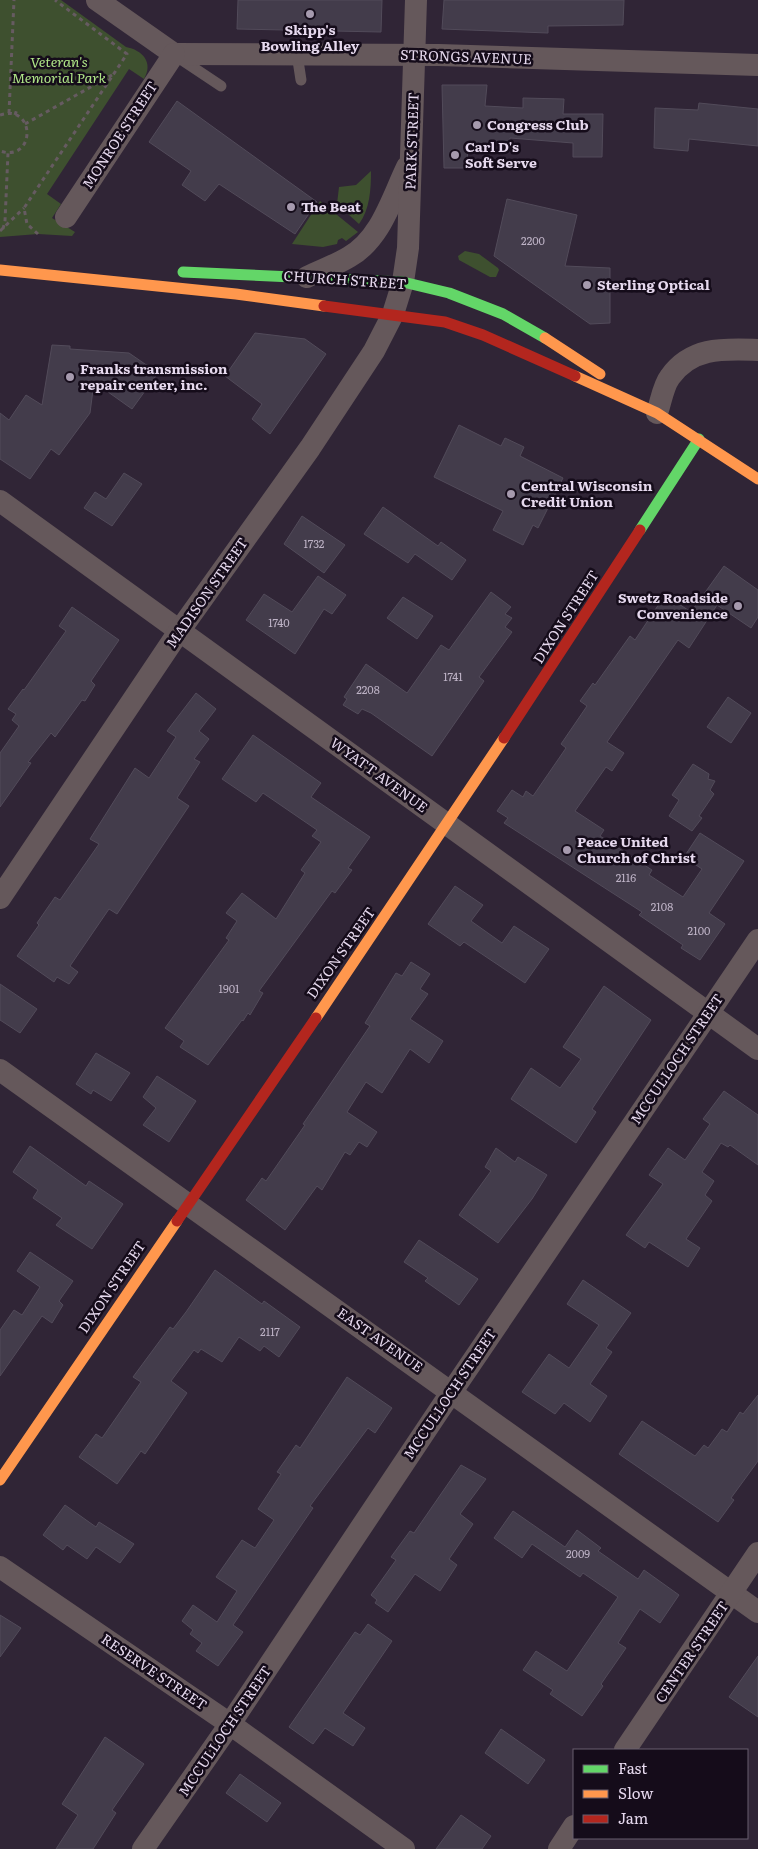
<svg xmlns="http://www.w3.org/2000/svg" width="758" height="1849" font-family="Literata,serif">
  <rect width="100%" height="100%" fill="#302536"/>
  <!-- green -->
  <g fill="#3e502f">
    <path d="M0 0H61L126 47C142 50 154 62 144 79L129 69 47 194 61 204 52 218 75 232 72 236 38 234 0 237Z"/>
    <path d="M371 171C371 189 370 209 359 224L337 204 339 187 356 185Z"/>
    <path d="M320 201 358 232 346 241 342 238 338 240 337 244 323 247 292 244Z"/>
    <path d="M465 251 479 254 498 268 499 270 496 277H490L459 260 458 256Z"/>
  </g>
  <!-- building -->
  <g fill="#433c4b" stroke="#524b5a">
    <path d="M238 0H382L381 32 237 29Z"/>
    <path d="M444 0H624L623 25 548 26V33L442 29Z"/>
    <path d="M442 85H487L485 106 523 108V98L564 99 563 114H603L602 157H573V143L510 138V145L468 143 467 168H444Z"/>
    <path d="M177 101 317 202 295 234 219 184 205 201 182 185 191 171 149 142Z"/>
    <path d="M699 103 758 109V146L689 139 688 151 654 148 655 108 698 110Z"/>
    <path d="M507 199 577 215 565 266 610 268V323L590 324 494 256Z"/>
    <path d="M255 333 305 339 326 354 270 434 252 419 262 404 225 376Z"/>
    <path d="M52 345 70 346V349L129 353 158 373 132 409 94 382 90 413 59 455 51 449 30 479 0 459V413L9 420 26 395 42 405Z"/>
    <path d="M459 425 501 446 505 438 524 447 520 456 563 478 538 528 533 525 523 545 493 530 503 511 434 477Z"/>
    <path d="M124 473 142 484 112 526 84 508 95 492 106 499Z"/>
    <path d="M383 507 438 546 441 542 466 560 452 580 415 554 408 563 364 534Z"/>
    <path d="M302 516 345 545 324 573 284 544Z"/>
    <path d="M724 566 758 590V617L751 628 717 605 689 648 678 640 607 742 624 753 612 771 606 767 575 811 604 830 600 836 652 870 649 875 683 897 702 869 684 857 700 833 744 861 709 913 725 924 700 960 681 948 683 945 639 915 642 912 504 823 508 818 497 811 512 790 523 797 526 791 533 796 566 748 561 744 587 706 580 701 593 683 595 685 630 636 635 640 665 595 691 612Z"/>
    <path d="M318 576 346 595 332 614 324 609 295 654 246 620 264 594 292 612Z"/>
    <path d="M491 592 511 607 505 614 512 618 505 627 512 632 479 677 484 681 432 756 371 713 362 709 358 714 343 705 347 699 344 697 366 664 407 693 441 645 449 650Z"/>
    <path d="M403 597 433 616 417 639 387 618Z"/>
    <path d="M72 607 119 640 91 681 95 685 85 701 82 700 55 737 51 733 28 762 31 763 0 807V753L19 726 12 720 16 714 8 709 23 689 24 690 66 631 59 626Z"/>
    <path d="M196 693 216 709 199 731 209 739 194 759 200 762 177 798 189 806 117 914 109 909 70 966 78 972 69 984 57 977 54 982 17 956 39 925 37 923 55 897 60 900 99 844 90 839 135 768 149 778 176 737 167 731Z"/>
    <path d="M728 697 751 713 731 743 707 727Z"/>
    <path d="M253 735 321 783 311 797 370 837 348 868 352 870 335 893 332 891 259 991 263 993 250 1015 248 1013 243 1021 242 1020 208 1065 180 1047 184 1041 165 1028 229 940 226 938 237 921 226 913 242 893 276 919 305 873 301 870 321 842 312 836 317 830 263 793 256 802 222 779Z"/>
    <path d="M693 764 709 774 708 779 715 781 710 790 714 794 699 816 702 818 692 831 669 816 679 800 672 795Z"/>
    <path d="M455 886 483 905 471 921 502 943 514 926 549 949 525 983 464 942 460 946 428 924Z"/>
    <path d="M411 962 430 974 420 989 428 994 410 1019 443 1041 429 1063 410 1049 382 1093 366 1082 347 1112 377 1132 367 1147 359 1142 350 1155 345 1152 322 1190 317 1186 285 1230 246 1200 262 1178 266 1181 305 1125 303 1124 370 1026 365 1023 396 973 402 976Z"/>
    <path d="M0 984 37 1009 20 1033 0 1020Z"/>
    <path d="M604 986 651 1020 592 1109 596 1112 576 1143 511 1099 531 1068 560 1088 581 1059 563 1047Z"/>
    <path d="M96 1053 130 1073 111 1101 93 1090 91 1094 76 1084Z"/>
    <path d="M157 1076 196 1101 169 1142 143 1125 156 1108 143 1097Z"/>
    <path d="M724 1091 758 1115V1165L730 1145 728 1147 721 1143 702 1172 714 1181 705 1195 712 1201 686 1239 700 1248 688 1267 649 1242 645 1248 626 1235 663 1184 649 1175 668 1148 685 1160 710 1124 703 1119Z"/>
    <path d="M30 1146 86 1186 89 1181 123 1204 92 1249 56 1225 62 1218 33 1198 38 1190 13 1172Z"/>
    <path d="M496 1148 515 1162 518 1157 547 1175 532 1199 498 1243 459 1215 491 1171 485 1167Z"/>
    <path d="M419 1240 478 1279 459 1305 425 1281 428 1278 404 1262Z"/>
    <path d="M30 1252 73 1281 59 1301 63 1305 52 1323 42 1316 0 1376V1330L14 1310 22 1315 40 1287 17 1271Z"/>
    <path d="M215 1270 262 1304 264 1301 300 1327 279 1357 264 1346 260 1351 239 1337 222 1362 201 1349 198 1353 194 1350 171 1381 187 1393 145 1454 141 1451 117 1484 79 1457 96 1434 102 1438 141 1382 133 1377 170 1327 173 1329 186 1312Z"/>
    <path d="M583 1280 631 1313 606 1348 612 1352 590 1384 607 1396 590 1422 564 1403 555 1414 522 1392 549 1354 569 1368 599 1325 567 1304Z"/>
    <path d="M347 1377 392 1408 375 1433 368 1428 310 1506 313 1508 233 1625 243 1632 218 1666 196 1651 202 1643 190 1634 193 1630 182 1621 193 1605 217 1622 237 1591 216 1577 242 1540 255 1548 274 1520 258 1509 281 1474 277 1472 296 1445 300 1448Z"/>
    <path d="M758 1395V1461L731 1498 734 1500 718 1522 619 1454 642 1421 695 1456 704 1445 708 1448 722 1429 727 1432 740 1412 743 1414Z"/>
    <path d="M461 1465 486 1479 460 1514 473 1524 449 1559 457 1565 440 1591 415 1574 388 1612 375 1603 377 1600 371 1595 396 1560 391 1557 410 1531 414 1533Z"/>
    <path d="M65 1505 96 1527 99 1522 134 1544 120 1563 96 1547 87 1559 67 1545 63 1550 43 1535Z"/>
    <path d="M513 1511 565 1547 577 1530 601 1548 598 1551 638 1579 644 1570 679 1595 660 1623 640 1609 618 1643 626 1648 601 1684 603 1686 582 1716 550 1694 553 1690 523 1670 536 1651 567 1671 618 1597 583 1573 580 1577 532 1544 522 1558 494 1538Z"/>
    <path d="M0 1615 21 1628 0 1657Z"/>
    <path d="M368 1624 392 1641 343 1713 365 1728 353 1746 325 1728 313 1744 289 1727 355 1632 360 1635Z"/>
    <path d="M758 1656V1717L729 1697Z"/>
    <path d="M501 1729 545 1760 528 1784 485 1753Z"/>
    <path d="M105 1737 144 1764 112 1810 116 1813 93 1849H56L78 1815 62 1804Z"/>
    <path d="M240 1774 281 1803 267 1822 226 1793Z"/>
    <path d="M461 1815 491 1836 482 1849H436Z"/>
  </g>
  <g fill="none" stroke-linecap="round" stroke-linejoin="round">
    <!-- path -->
    <g stroke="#665b61" stroke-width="3" stroke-dasharray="4 4" stroke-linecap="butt">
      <path d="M9 113 14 0"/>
      <path d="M0 115C36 103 36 163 0 151"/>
      <path d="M15 115 17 109"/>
      <path d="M25 124 112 75"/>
      <path d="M3 229 5 221 8 153"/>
      <path d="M0 231 24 208"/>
      <path d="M38 234 27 224 24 208 127 54 55 0"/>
    </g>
    <!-- lane -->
    <g stroke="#65585b" stroke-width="11">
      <path d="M297 54 301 80"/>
      <path d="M179 58 221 86"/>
    </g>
    <!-- street -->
    <g stroke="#65585b" stroke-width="22">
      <path d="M97 0 174 54"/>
      <path d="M174 54 439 55 758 65"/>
      <path d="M66 217 174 54"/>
      <path d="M307 277C321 270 336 265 349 257 381 239 392 198 407 167"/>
      <path d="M657 413C661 402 663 386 670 377 692 346 725 349 758 350"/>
      <path d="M0 501 758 1049"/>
      <path d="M0 898 180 630 310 448 374 351 393 314 403 282 408 248 416 0"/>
      <path d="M0 1070 758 1612"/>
      <path d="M0 1567 230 1724 404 1849"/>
      <path d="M625 1750 758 1553"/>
      <path d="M143 1849 230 1724 438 1412 758 940"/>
      <path d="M559 1849 574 1826"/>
    </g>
    <!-- fast -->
    <g stroke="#63d668" stroke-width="11">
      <path d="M183 272 403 282 449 293 503 314 545 338"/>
      <path d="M640 530 699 439"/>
    </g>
    <!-- slow -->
    <g stroke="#ff974d" stroke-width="11">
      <path d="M0 270 236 294 324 306"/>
      <path d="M545 338 600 374"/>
      <path d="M575 376 657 413 758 479"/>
      <path d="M316 1018 504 738"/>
      <path d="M0 1480 177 1221"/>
    </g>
    <!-- jam -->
    <g stroke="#b3261e" stroke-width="11">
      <path d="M324 306 445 322 483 335 575 376"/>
      <path d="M504 738 640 530"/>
      <path d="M177 1221 316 1018"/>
    </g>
  </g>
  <!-- markers -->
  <g fill="#a69aae" stroke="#150c1a" stroke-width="2">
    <circle cx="310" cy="14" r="5"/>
    <circle cx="477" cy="125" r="5"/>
    <circle cx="455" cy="155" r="5"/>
    <circle cx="291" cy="207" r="5"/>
    <circle cx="587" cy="285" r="5"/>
    <circle cx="70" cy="377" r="5"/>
    <circle cx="511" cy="494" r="5"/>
    <circle cx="738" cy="606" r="5"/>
    <circle cx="567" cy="850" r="5"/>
  </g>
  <g text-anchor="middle" stroke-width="5" stroke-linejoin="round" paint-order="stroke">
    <!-- number labels -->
    <g font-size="11" fill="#bdb2c5">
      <text x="533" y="245">2200</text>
      <text x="314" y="548">1732</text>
      <text x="279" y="627">1740</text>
      <text x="453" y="681">1741</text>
      <text x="368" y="694">2208</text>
      <text x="626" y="882">2116</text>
      <text x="662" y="911">2108</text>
      <text x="699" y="935">2100</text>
      <text x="229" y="993">1901</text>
      <text x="270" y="1336">2117</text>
      <text x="578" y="1558">2009</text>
    </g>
    <!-- poi labels -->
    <g font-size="14" font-weight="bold" fill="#e6d9ee" stroke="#150c1a" text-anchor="start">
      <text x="310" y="35" text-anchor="middle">Skipp's<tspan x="310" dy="16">Bowling Alley</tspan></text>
      <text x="487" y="130">Congress Club</text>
      <text x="465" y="152">Carl D's<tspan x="465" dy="16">Soft Serve</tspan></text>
      <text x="301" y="212">The Beat</text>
      <text x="597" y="290">Sterling Optical</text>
      <text x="80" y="374">Franks transmission<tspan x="80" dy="16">repair center, inc.</tspan></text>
      <text x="521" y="491">Central Wisconsin<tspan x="521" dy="16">Credit Union</tspan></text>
      <text x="728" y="603" text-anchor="end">Swetz Roadside<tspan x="728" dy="16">Convenience</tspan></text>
      <text x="577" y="847">Peace United<tspan x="577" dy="16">Church of Christ</tspan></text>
    </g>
    <!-- street labels -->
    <g font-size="14" fill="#e6d9ee" stroke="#150c1a">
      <text transform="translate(466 57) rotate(2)" y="5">STRONGS AVENUE</text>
      <text transform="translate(120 135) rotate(-57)" y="5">MONROE STREET</text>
      <text transform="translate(412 141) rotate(-88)" y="5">PARK STREET</text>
      <text transform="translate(345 280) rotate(4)" y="5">CHURCH STREET</text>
      <text transform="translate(207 593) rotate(-55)" y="5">MADISON STREET</text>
      <text transform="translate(566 617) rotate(-57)" y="5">DIXON STREET</text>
      <text transform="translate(379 775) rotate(36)" y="5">WYATT AVENUE</text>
      <text transform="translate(341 953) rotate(-55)" y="5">DIXON STREET</text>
      <text transform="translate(677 1059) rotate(-56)" y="5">MCCULLOCH STREET</text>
      <text transform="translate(112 1287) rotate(-56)" y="5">DIXON STREET</text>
      <text transform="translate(380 1340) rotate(35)" y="5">EAST AVENUE</text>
      <text transform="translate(450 1394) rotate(-56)" y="5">MCCULLOCH STREET</text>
      <text transform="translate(692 1652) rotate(-56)" y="5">CENTER STREET</text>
      <text transform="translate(154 1672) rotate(34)" y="5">RESERVE STREET</text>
      <text transform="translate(225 1731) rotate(-56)" y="5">MCCULLOCH STREET</text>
    </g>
    <!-- park labels -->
    <g font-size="14" font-style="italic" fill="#aee487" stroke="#150c1a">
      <text x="59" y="67">Veteran's<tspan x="59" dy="16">Memorial Park</tspan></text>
    </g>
  </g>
  <!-- legend -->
  <rect x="573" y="1749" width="175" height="90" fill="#150c1a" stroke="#695e6f"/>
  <rect x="583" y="1765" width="25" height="8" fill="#63d668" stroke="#695e6f"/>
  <text x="618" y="1774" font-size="15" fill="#e6d9ee">Fast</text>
  <rect x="583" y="1790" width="25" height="8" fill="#ff974d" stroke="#695e6f"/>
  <text x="618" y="1799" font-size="15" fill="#e6d9ee">Slow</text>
  <rect x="583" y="1815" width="25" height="8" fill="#b3261e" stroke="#695e6f"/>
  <text x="618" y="1824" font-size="15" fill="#e6d9ee">Jam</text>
</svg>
